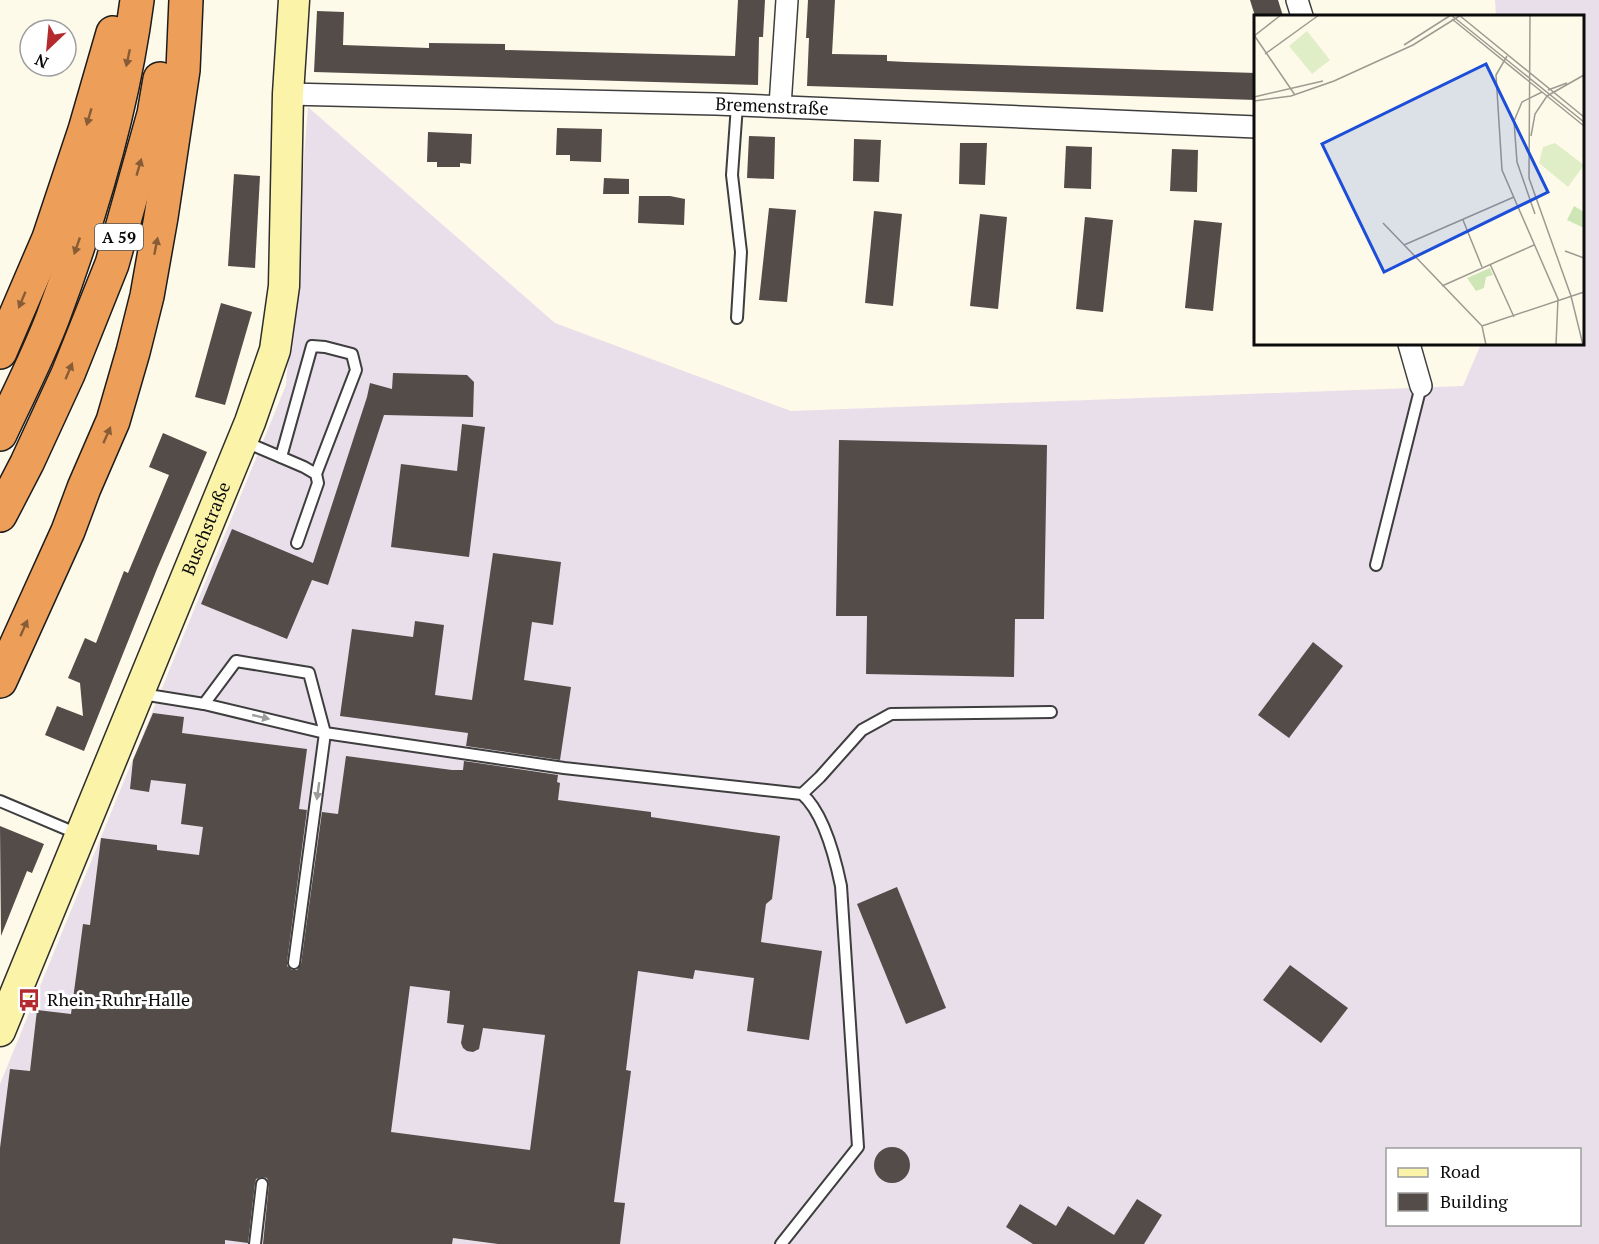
<svg xmlns="http://www.w3.org/2000/svg" width="1599" height="1244" font-family="'PT Serif',serif">
  <rect width="100%" height="100%" fill="#fefaea"/>
  <!-- industrial -->
  <path fill="#e9dfea" fill-rule="evenodd" d="M1495 0H1599V1244H0V1084L286 385 308 107 555 323 791 411 1463 386 1481 344H1582V16H1496ZM1388 1150H1580V1224H1388Z"/>
  <!-- building -->
  <g fill="#534c48" fill-rule="evenodd">
    <path d="M738 0H765L763 37H759L758 85 314 72 317 11 344 12 343 45 429 48V43L505 44V50L735 56Z"/>
    <path d="M808 0H835L832 54 887 55V61L906 62 1256 73V100L807 86 809 38H806Z"/>
    <path d="M1250 0H1278L1283 16H1255Z"/>
    <path d="M557 128 602 129 601 162 570 161V155H556Z"/>
    <path d="M428 132 472 134 471 164 460 163V167H437V162H427Z"/>
    <path d="M749 136 775 137 774 179 747 178Z"/>
    <path d="M854 139 881 140 879 182 853 181Z"/>
    <path d="M960 143H987L985 185 959 184Z"/>
    <path d="M1066 146 1092 147 1091 189 1064 188Z"/>
    <path d="M1172 149 1198 150 1197 192 1170 191Z"/>
    <path d="M234 174 260 176 255 268 228 266Z"/>
    <path d="M604 178 629 179V194H603Z"/>
    <path d="M639 196H670L685 199 684 225 638 223Z"/>
    <path d="M769 208 796 210 787 302 759 300Z"/>
    <path d="M874 211 902 214 893 306 865 303Z"/>
    <path d="M980 214 1007 217 998 309 970 306Z"/>
    <path d="M1085 217 1113 220 1103 312 1076 309Z"/>
    <path d="M1194 220 1222 223 1213 311 1185 308Z"/>
    <path d="M221 303 252 312 225 405 195 397Z"/>
    <path d="M393 373 467 375 474 382 473 417 384 415 328 585 312 580 287 639 201 604 232 529 313 563 367 397 370 383 392 389Z"/>
    <path d="M462 424 485 427 469 557 391 547 401 464 457 471Z"/>
    <path d="M163 433 207 452 157 569 84 751 45 735 57 706 83 716 80 683 68 678 85 638 96 643 124 571 128 573 169 475 149 467Z"/>
    <path d="M839 440 1047 445 1044 619H1015L1014 677 866 674 867 616H836Z"/>
    <path d="M493 553 561 562 553 625 532 622 524 680 571 687 560 760 466 746 468 733 340 716 352 629 413 637 415 621 444 625 435 695 472 700Z"/>
    <path d="M1313 642 1343 666 1289 738 1258 715Z"/>
    <path d="M153 713 184 717 182 733 307 749 299 809 307 810 287 962V966L292 970H297L301 964 322 812 338 814 346 756 452 770H463L464 761 558 775 557 782 560 783 558 800 651 812V817L780 836 772 899 766 904 761 942 822 951 809 1040 747 1031 754 978 695 970 693 979 638 971 626 1070 631 1071 614 1202 625 1203 620 1244H498L453 1238 452 1244H263L269 1184 267 1178 262 1177 256 1179 255 1183 248 1243 225 1240V1244H0V1148L10 1069 30 1071 37 1010 71 1014 83 924 90 925 101 838 157 845V850L199 855 203 827 181 824 186 784 151 780 149 792 130 789 133 760ZM410 986 450 991 447 1023 464 1025 461 1043 463 1048 467 1051 473 1052 479 1049 483 1028 545 1035 530 1150 391 1132Z"/>
    <path d="M0 826 44 844 32 873 27 871 1 936Z"/>
    <path d="M897 887 946 1008 906 1024 857 904Z"/>
    <path d="M1290 965 1348 1008 1321 1043 1263 1000Z"/>
    <circle cx="892" cy="1165" r="18"/>
    <path d="M1137 1199 1162 1215 1144 1244H1033L1006 1227 1020 1204 1056 1226 1068 1206 1114 1235Z"/>
  </g>
  <g fill="none" stroke-linecap="round" stroke-linejoin="round">
    <!-- lane casing -->
    <g stroke="#3e3e3e" stroke-width="14">
      <g id="lane">
        <path d="M737 105 732 175 741 252 737 318"/>
        <path d="M243 441 304 467 316 474 318 483 297 543"/>
        <path d="M281 457 312 346 325 347 352 354 356 370 316 474"/>
        <path d="M1376 565 1421 386"/>
        <path d="M142 694 204 704 236 661 309 673 325 733 564 768 802 794C824 813 835 857 841 886L858 1147 781 1244"/>
        <path d="M204 704 325 733 294 963"/>
        <path d="M802 794 820 777 862 730 891 714 1051 712"/>
        <path d="M0 801 78 834"/>
        <path d="M255 1244 262 1184"/>
      </g>
    </g>
    <!-- street casing -->
    <g stroke="#3e3e3e" stroke-width="24">
      <g id="street">
        <path d="M1297 0 1302 16"/>
        <path id="s1" d="M288 94 716 104 1256 127"/>
        <path d="M780 106 787 0"/>
        <path d="M1409 344 1421 386"/>
      </g>
    </g>
    <!-- secondary casing -->
    <g stroke="#2d2d2d" stroke-width="33">
      <g id="secondary">
        <path id="s2" d="M0 1031 250 422 275 350 284 286 288 94 294 0"/>
      </g>
    </g>
    <!-- highway casing -->
    <g stroke="#1c1c1c" stroke-width="36">
      <g id="highway">
        <path d="M0 352 49 238 85 130 113 33"/>
        <path d="M0 434C18 395 38 357 53 317 91 215 123 109 137 0"/>
        <path d="M0 515 27 463 68 374 112 264 154 114 160 79"/>
        <path d="M0 681 68 531 84 488 113 421 133 352 147 296 161 217 183 70 186 0"/>
      </g>
    </g>
    <!-- lane -->
    <use href="#lane" stroke="#fff" stroke-width="10"/>
    <!-- street -->
    <use href="#street" stroke="#fff" stroke-width="21"/>
    <!-- secondary -->
    <use href="#secondary" stroke="#fbf3a8" stroke-width="30"/>
    <!-- highway -->
    <use href="#highway" stroke="#ed9f59" stroke-width="33"/>
  </g>
  <!-- one-way arrows -->
  <defs><path id="oneway-solid" d="M-6-.8H1V-3.2L6.5 0L1 3.2V.8H-6Z" transform="scale(1.5)"/></defs>
  <g fill="#875c36">
    <use href="#oneway-solid" transform="translate(128 58) rotate(102)"/>
    <use href="#oneway-solid" transform="translate(89 117) rotate(106)"/>
    <use href="#oneway-solid" transform="translate(139 167) rotate(-74)"/>
    <use href="#oneway-solid" transform="translate(77 246) rotate(109)"/>
    <use href="#oneway-solid" transform="translate(156 246) rotate(-79)"/>
    <use href="#oneway-solid" transform="translate(22 300) rotate(113)"/>
    <use href="#oneway-solid" transform="translate(69 371) rotate(-67)"/>
    <use href="#oneway-solid" transform="translate(107 435) rotate(-66)"/>
    <use href="#oneway-solid" transform="translate(24 628) rotate(-66)"/>
  </g>
  <g fill="#9d9d9d">
    <use href="#oneway-solid" transform="translate(261 717) rotate(13)"/>
    <use href="#oneway-solid" transform="translate(318 791) rotate(98)"/>
  </g>
  <!-- icons -->
  <defs>
    <g id="bus-bare" transform="scale(1.8)"><path d="M-5-6H5V4H4V6H2V4H-2V6H-4V4H-5ZM-3.5-4V0h7V-4ZM-3.5 1.2v1.5H-2V1.2ZM2 1.2v1.5H3.5V1.2Z" fill="#b32b2e" stroke="#fff" stroke-width="2.5" paint-order="stroke"/></g>
  </defs>
  <g fill-rule="evenodd">
    <use href="#bus-bare" x="29" y="1000"/>
  </g>
  <g text-anchor="middle" stroke-width="6" stroke-linejoin="round" paint-order="stroke">
    <!-- shield labels -->
    <rect fill="#fff" stroke="#545454" stroke-width="1.5" x="95" y="224" width="48" height="26" rx="4.5"/>
    <g font-size="16" font-weight="bold" fill="#0b0b0b">
      <text x="119" y="243">A 59</text>
    </g>
    <!-- street labels -->
    <g font-size="18" fill="#0b0b0b" stroke="#fff">
      <text dy="6" stroke="none"><textPath href="#s1" startOffset="484">Bremenstraße</textPath></text>
      <text dy="6" stroke="none"><textPath href="#s2" startOffset="543">Buschstraße</textPath></text>
    </g>
    <!-- poi labels -->
    <g font-size="18" fill="#0b0b0b" stroke="#fff" text-anchor="start">
      <text x="47" y="1006">Rhein-Ruhr-Halle</text>
    </g>
  </g>
  <!-- overview -->
  <g transform="translate(1254 15)">
    <rect width="330" height="330" fill="#fefaea"/>
    <path d="M320 191 330 197V213L313 205ZM236 253 239 260 232 262 230 273 222 276 213 263Z" fill="#cee6b6"/>
    <path d="M53 16 76 45 58 59 35 31ZM301 128 330 150 314 172 285 148 289 132Z" fill="#e0eec7"/>
    <path fill="none" stroke="#9d9a91" stroke-width="1.5" d="M197 0 330 107M205 0 330 102M276 0 275 163 317 281 329 330M198 4 330 111M0 20 41 80M0 21 27 0M150 30 197 0M11 39 65 0M253 41 242 60 248 155 304 284 302 330M294 75 313 68M293 81 330 60M0 82 69 66M0 86 37 81 80 66 159 30 207 0M277 121 281 99 293 81M281 199 263 147 260 106 268 87 288 77M209 205 228 252M129 208 228 311M150 230 260 182M311 236 330 243M236 249 260 302M188 271 280 230M228 311 330 277M228 311 232 330"/>
    <path fill="#1d4ed8" fill-opacity="0.15" stroke="#1d4ed8" stroke-width="3" d="M232 49 294 177 130 257 68 129Z"/>
    <rect width="330" height="330" fill="none" stroke="#0b0b0b" stroke-width="3"/>
  </g>
  <!-- legend -->
  <rect x="1386" y="1148" width="195" height="78" fill="#ffffff" stroke="#9d9d9d" stroke-width="1.5"/>
  <rect x="1398" y="1168" width="30" height="9" fill="#fbf3a8" stroke="#9d9d9d" stroke-width="1.5"/>
  <text x="1440" y="1178" font-size="18" fill="#0b0b0b">Road</text>
  <rect x="1398" y="1193" width="30" height="18" fill="#534c48" stroke="#9d9d9d" stroke-width="1.5"/>
  <text x="1440" y="1208" font-size="18" fill="#0b0b0b">Building</text>
  <!-- north arrow -->
  <g transform="translate(48 48) rotate(206)"><circle r="28" fill="#ffffff" stroke="#9d9d9d" stroke-width="1.5"/>
  <path d="M0-4.5L10 22L0 15L-10 22Z" fill="#b32b2e"/>
  <text y="-9" font-size="16" font-weight="bold" text-anchor="middle" fill="#0b0b0b">N</text>
  </g>
</svg>
